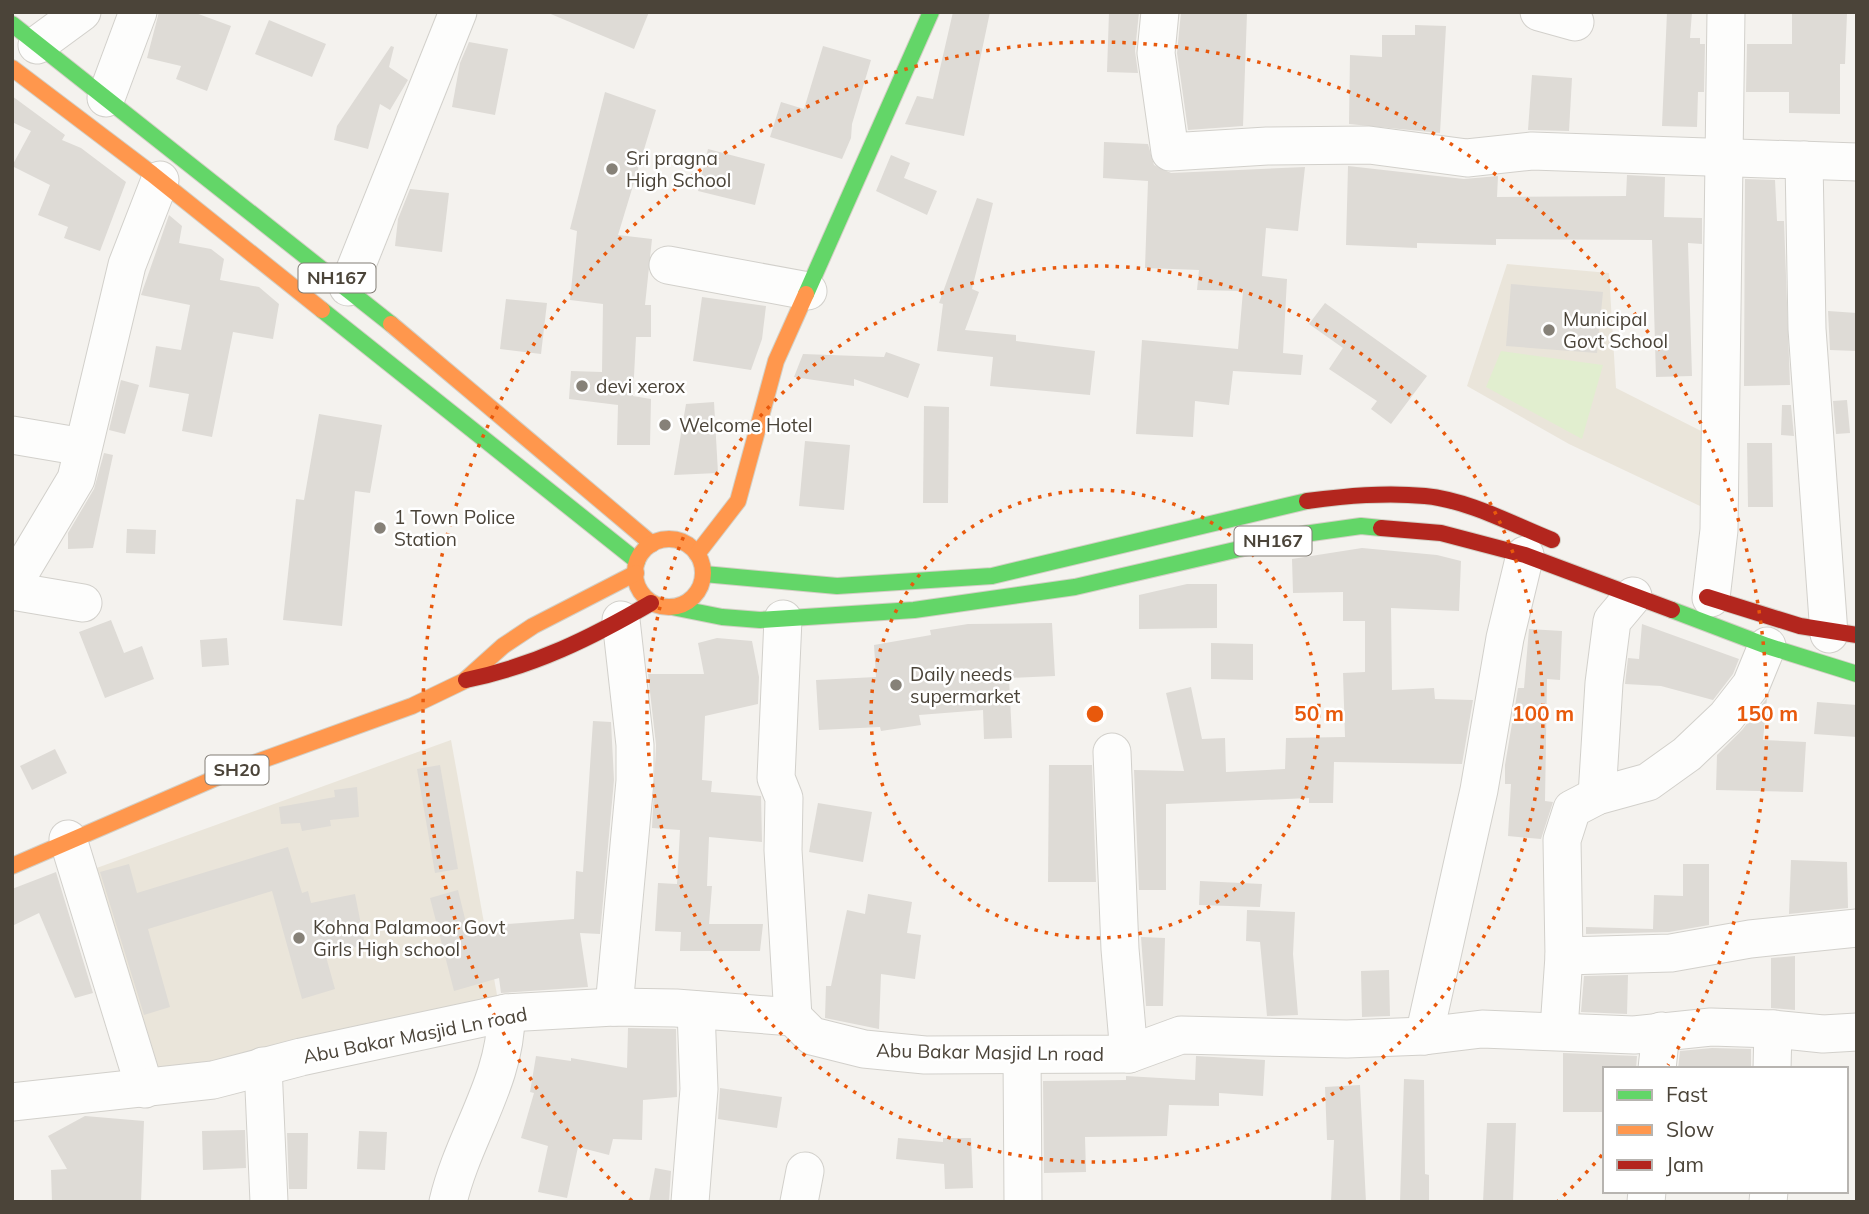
<svg xmlns="http://www.w3.org/2000/svg" width="1869" height="1214" font-family="Mulish,sans-serif">
  <rect width="100%" height="100%" fill="#f4f2ee"/>
  <!-- education -->
  <g fill="#eae5da">
    <path d="M1507 264 1609 273 1616 388 1711 436 1700 506 1569 444 1467 386Z"/>
    <path d="M451 740 499 1006 154 1078 91 870Z"/>
  </g>
  <!-- green -->
  <path fill="#e1eecf" d="M1501 351 1603 365 1582 439 1486 387Z"/>
  <!-- building -->
  <g fill="#dedbd6">
    <path d="M159 12H193L231 26 207 91 176 79 181 66 147 58Z"/>
    <path d="M546 12H649L634 49Z"/>
    <path d="M953 12H990L964 136 905 124 917 96 933 99Z"/>
    <path d="M1109 12H1139L1135 51 1138 73 1107 72Z"/>
    <path d="M1181 12 1247 13 1243 126 1188 130 1177 53Z"/>
    <path d="M1667 12H1692L1690 38H1700V44H1705L1704 92H1698L1697 127 1662 126Z"/>
    <path d="M1792 12 1847 14 1845 64H1840V114L1789 113V92H1746L1747 44H1792Z"/>
    <path d="M269 20 326 44 312 77 255 54Z"/>
    <path d="M1415 25 1446 26 1440 133 1349 124 1350 55 1382 57V35H1415Z"/>
    <path d="M469 42 508 49 495 115 452 107 460 63Z"/>
    <path d="M391 46 394 47 389 67 408 80 390 110 380 104 368 149 334 140 337 126Z"/>
    <path d="M823 46 871 60 852 124 851 138 842 159 770 137 781 102 804 109Z"/>
    <path d="M1532 75 1572 78 1569 131 1528 130Z"/>
    <path d="M605 92 656 110 618 235 652 239 645 305H651V337H636L633 396 651 399 650 445H617L618 405 569 399 571 371 602 372 603 304 570 300 577 231 570 229Z"/>
    <path d="M12 96 65 135 62 140 81 148 126 182 100 251 64 238 68 227 38 215 50 185 12 166 31 131 12 122Z"/>
    <path d="M1104 142 1148 144 1154 165 1171 173 1305 167 1298 231 1266 228 1262 276 1287 279 1283 353 1303 355 1301 375 1233 371 1229 405 1195 401 1193 437 1136 434 1142 340 1238 349 1243 291 1197 290 1199 270 1145 268 1148 181 1103 178Z"/>
    <path d="M708 149 765 164 755 205 698 191Z"/>
    <path d="M891 155 910 163 904 178 937 191 927 215 876 191Z"/>
    <path d="M1348 166 1464 179 1498 176 1497 197 1626 196 1627 175 1665 177 1664 217 1702 218V244L1688 243 1692 376 1656 377 1652 240 1496 239V245L1417 243V248L1346 245Z"/>
    <path d="M1745 179 1775 180 1777 221H1784L1790 385 1744 386Z"/>
    <path d="M410 189 449 193 442 252 395 246 398 219Z"/>
    <path d="M977 198 993 203 972 289 979 292 965 330 1016 335V341L1095 351 1090 395 990 386 993 357 937 351 943 304 939 303Z"/>
    <path d="M169 215 182 226 179 243 211 249 224 259 220 280 259 287 279 304 273 339 233 332 212 437 182 431 189 394 149 387 156 346 181 350 190 305 141 295Z"/>
    <path d="M1511 284 1603 292 1597 353 1506 346Z"/>
    <path d="M702 297 766 306 762 339 751 370 693 361Z"/>
    <path d="M506 299 547 303 541 354 500 349Z"/>
    <path d="M1325 303 1427 376 1391 424 1371 409 1377 401 1329 369 1343 348 1309 324Z"/>
    <path d="M1828 311 1857 313V351L1830 350Z"/>
    <path d="M886 352 920 364 908 398 854 379V386L794 377 803 354 884 357Z"/>
    <path d="M121 380 139 385 125 434 109 430Z"/>
    <path d="M1847 400 1850 433 1836 434 1833 401Z"/>
    <path d="M714 402 718 473 674 475 686 404Z"/>
    <path d="M1782 405H1791L1794 436 1781 435Z"/>
    <path d="M924 406 949 407 948 503H923Z"/>
    <path d="M319 414 382 425 370 493 355 491 342 626 283 620 296 499 304 500Z"/>
    <path d="M805 441 850 445 844 510 799 506Z"/>
    <path d="M1747 443H1772L1773 507H1748Z"/>
    <path d="M104 453 113 455 93 548 68 549V533L94 489Z"/>
    <path d="M127 529 156 530 155 554 126 553Z"/>
    <path d="M1362 548 1437 555 1461 561 1459 611 1391 608 1392 690 1434 688 1435 699 1473 700 1462 764 1334 762 1333 803H1309V798L1166 804V890H1139L1134 770 1184 771 1166 693 1191 687 1202 739 1225 738 1226 772 1285 769 1286 738 1345 737 1343 673 1365 672V621H1343V592L1293 593 1292 559Z"/>
    <path d="M1187 584H1217V628L1139 629V595Z"/>
    <path d="M111 620 124 653 142 646 154 679 105 698 79 632Z"/>
    <path d="M1052 623 1055 676 1009 678 1012 738 984 739 983 710 919 715 921 725 881 731 880 727 819 730 816 680 876 677 874 645 931 635 930 630 968 624Z"/>
    <path d="M1642 624 1739 659 1733 674 1713 700 1661 686 1625 684 1628 658 1639 659Z"/>
    <path d="M1529 629 1562 631 1560 680 1547 679 1545 801 1553 802 1541 839 1508 836 1511 784H1505V765L1518 688H1524Z"/>
    <path d="M227 638 229 665 202 667 200 640Z"/>
    <path d="M717 638 752 641 759 677 758 704 705 716 702 780 712 781 711 792 761 796 762 842 709 837 707 886H712L709 924H763L760 951H680L681 932 655 931 658 883 677 884 680 830 652 828 656 745 648 674H704L698 643Z"/>
    <path d="M1211 643 1253 644V680L1211 679Z"/>
    <path d="M1767 698 1763 740 1806 742 1803 792 1716 790 1717 755 1742 730Z"/>
    <path d="M1817 702 1857 705V737L1814 734Z"/>
    <path d="M593 721 611 722 614 780 600 934 580 933 588 987 501 993 499 978 454 991 430 898 458 890 467 927 574 919 576 871 583 872Z"/>
    <path d="M55 749 67 773 32 790 20 766Z"/>
    <path d="M440 765 458 869 435 873 417 769Z"/>
    <path d="M1049 765H1092L1096 882H1048Z"/>
    <path d="M357 787 359 817 330 820 331 826 302 831 300 823 281 824 279 807 335 797 334 790Z"/>
    <path d="M818 803 872 812 863 862 809 852Z"/>
    <path d="M288 847 302 893 308 891 311 903 355 894 365 945 325 953 335 989 302 999 272 891 148 929 170 1007 144 1015 100 872 129 864 137 893Z"/>
    <path d="M1791 860 1847 862 1848 908 1789 914Z"/>
    <path d="M1683 864H1709V925L1669 932 1586 934V927L1653 929 1654 895 1683 896Z"/>
    <path d="M56 872 93 993 75 998 39 913 12 926V889Z"/>
    <path d="M1200 881 1262 884 1260 907 1199 905Z"/>
    <path d="M868 894 912 902 907 933 921 935 915 979 881 974 879 1029 825 1018 826 986H831L847 910 865 914Z"/>
    <path d="M1247 910 1295 912 1293 954 1298 1015 1267 1016 1260 942 1246 941Z"/>
    <path d="M1141 937 1165 938 1163 1006H1146Z"/>
    <path d="M1795 956V1010L1771 1008V958Z"/>
    <path d="M1389 970 1390 1016 1362 1017 1361 971Z"/>
    <path d="M1628 975 1627 1014 1581 1012 1584 976Z"/>
    <path d="M628 1028 676 1029 677 1097 643 1100 642 1140 613 1139 609 1155 578 1147 567 1198 538 1192 548 1146 521 1138 534 1093 530 1092 536 1056 571 1061V1058L627 1068Z"/>
    <path d="M1712 1048 1751 1049V1069H1678L1680 1051Z"/>
    <path d="M1563 1053 1637 1056 1636 1069H1605V1112H1563Z"/>
    <path d="M1196 1056 1265 1060 1263 1096 1219 1093V1106L1169 1105 1167 1136 1085 1137 1086 1172 1044 1173 1043 1081 1126 1080V1076L1195 1080Z"/>
    <path d="M1404 1079 1424 1080 1425 1174 1429 1175V1202H1400Z"/>
    <path d="M1360 1085 1366 1202H1331L1334 1140H1327L1325 1087Z"/>
    <path d="M720 1088 782 1097 777 1128 718 1119Z"/>
    <path d="M85 1116 144 1121 141 1202H52L51 1170 67 1169 48 1136Z"/>
    <path d="M1487 1123H1516L1513 1202H1483Z"/>
    <path d="M245 1130 246 1168 203 1170 202 1131Z"/>
    <path d="M359 1131 387 1132 385 1170 357 1169Z"/>
    <path d="M287 1133H308L307 1189H289Z"/>
    <path d="M898 1138 943 1142V1138H971L973 1188 945 1189 944 1164 896 1159Z"/>
    <path d="M655 1168 671 1171 669 1202H649Z"/>
  </g>
  <g fill="none" stroke-linecap="round" stroke-linejoin="round">
    <!-- street casing -->
    <g stroke="#d2d0cb" stroke-width="39">
      <g id="street">
        <path d="M1160 12 1156 53 1170 152 1267 146 1369 145 1467 158 1532 151 1857 162"/>
        <path d="M1539 12 1575 22"/>
        <path d="M37 45 82 12"/>
        <path d="M106 98 138 12"/>
        <path d="M1804 160 1807 329 1829 634"/>
        <path d="M668 265 808 291"/>
        <path d="M348 287 458 12"/>
        <path d="M12 435 83 447"/>
        <path d="M12 586 76 479 127 265 160 180"/>
        <path d="M12 591 83 603"/>
        <path d="M1711 598 1719 530 1726 12"/>
        <path d="M783 619 776 778 784 798 783 850 793 1017"/>
        <path d="M1112 752 1120 949 1129 1054"/>
        <path d="M1597 796 1604 683 1612 621 1633 596"/>
        <path d="M68 839 145 1089"/>
        <path d="M1564 956 1671 953 1750 939 1857 928"/>
        <path d="M614 1007 635 781V745L621 620"/>
        <path d="M1559 1029 1564 956 1562 840 1572 809 1597 796 1648 782 1687 754 1726 717 1751 685 1767 646"/>
        <path d="M1424 1036 1479 790 1505 638 1525 555"/>
        <path d="M1022 1055 1023 1202"/>
        <path d="M263 1066 269 1202"/>
        <path d="M1657 1069 1661 1031"/>
        <path d="M1772 1069 1773 1029"/>
        <path d="M12 1102 213 1080 301 1057 506 1013 614 1007 676 1008 793 1017 812 1036 864 1049 925 1055 1129 1054 1181 1035 1347 1039 1424 1036 1482 1029 1634 1035 1711 1027 1773 1029 1823 1034 1857 1032"/>
        <path d="M448 1202C463 1137 507 1080 506 1013"/>
        <path d="M690 1202 699 1089 696 1010"/>
        <path d="M799 1202 805 1171"/>
        <path d="M1646 1202 1647 1191"/>
        <path d="M1768 1202 1769 1191"/>
      </g>
    </g>
    <!-- fast casing -->
    <g stroke="#d3cfc5" stroke-width="18">
      <g id="fast">
        <path d="M12 24 391 324"/>
        <path d="M806 294 931 12"/>
        <path d="M322 310 637 561"/>
        <path d="M704 574 837 586 992 576 1307 501"/>
        <path d="M672 607 722 617 760 620 914 610 1075 587 1304 534 1361 526 1381 528"/>
        <path d="M1672 610 1767 646 1857 674"/>
      </g>
    </g>
    <!-- slow casing -->
    <g stroke="#d3cfc5" stroke-width="18">
      <g id="slow">
        <path d="M12 68 152 174 322 310"/>
        <path d="M391 324 652 544"/>
        <circle cx="669" cy="573" r="34"/>
        <path d="M697 554 738 501 776 361 806 294"/>
        <path d="M12 866 232 771 412 706 464 681 503 646 533 626 636 573"/>
      </g>
    </g>
    <!-- jam casing -->
    <g stroke="#d3cfc5" stroke-width="18">
      <g id="jam">
        <path d="M1307 501C1346 496 1385 492 1425 496 1468 500 1512 524 1552 540"/>
        <path d="M1381 528 1441 533 1525 555 1672 610"/>
        <path d="M1707 597 1800 626 1857 635"/>
        <path d="M466 680C534 666 591 638 651 603"/>
      </g>
    </g>
    <!-- street -->
    <use href="#street" stroke="#fdfdfc" stroke-width="37"/>
    <!-- fast -->
    <use href="#fast" stroke="#63d668" stroke-width="16"/>
    <!-- slow -->
    <use href="#slow" stroke="#ff974d" stroke-width="16"/>
    <!-- jam -->
    <use href="#jam" stroke="#b3261e" stroke-width="16"/>
  </g>
  <!-- distance rings -->
  <g fill="none" stroke="#e8590c" stroke-width="3.5" stroke-dasharray="3.5 7">
    <circle cx="1095" cy="714" r="224"/>
    <circle cx="1095" cy="714" r="448"/>
    <path d="M1602 1155A672 672 0 0 1 1558 1201M632 1201A672 672 0 1 1 1668 1065"/>
  </g>
  <!-- markers -->
  <g fill="#868178" stroke="#fff" stroke-width="2.5">
    <circle cx="612" cy="169" r="7"/>
    <circle cx="1549" cy="330" r="7"/>
    <circle cx="582" cy="386" r="7"/>
    <circle cx="665" cy="425" r="7"/>
    <circle cx="380" cy="528" r="7"/>
    <circle cx="896" cy="685" r="7"/>
    <circle cx="299" cy="938" r="7"/>
  </g>
  <g text-anchor="middle" stroke-width="5" stroke-linejoin="round" paint-order="stroke">
    <!-- shield labels -->
    <g fill="#fff" stroke="#817c74" stroke-width="2">
      <rect x="298.5" y="263.5" width="77" height="29" rx="5"/>
      <rect x="1234.5" y="526.5" width="77" height="29" rx="5"/>
      <rect x="205.5" y="755.5" width="63" height="29" rx="5"/>
    </g>
    <g font-size="18" font-weight="bold" fill="#4b4439">
      <text x="337" y="284">NH167</text>
      <text x="1273" y="547">NH167</text>
      <text x="237" y="776">SH20</text>
    </g>
    <!-- poi labels -->
    <g font-size="19" fill="#4b4439" stroke="#fff" text-anchor="start">
      <text x="626" y="165">Sri pragna<tspan x="626" dy="22">High School</tspan></text>
      <text x="1563" y="326">Municipal<tspan x="1563" dy="22">Govt School</tspan></text>
      <text x="596" y="393">devi xerox</text>
      <text x="679" y="432">Welcome Hotel</text>
      <text x="394" y="524">1 Town Police<tspan x="394" dy="22">Station</tspan></text>
      <text x="910" y="681">Daily needs<tspan x="910" dy="22">supermarket</tspan></text>
      <text x="313" y="934">Kohna Palamoor Govt<tspan x="313" dy="22">Girls High school</tspan></text>
    </g>
    <!-- street labels -->
    <g font-size="19" fill="#4b4439" stroke="#fff">
      <text transform="translate(415 1035) rotate(-11)" y="7">Abu Bakar Masjid Ln road</text>
      <text transform="translate(990 1052) rotate(1)" y="7">Abu Bakar Masjid Ln road</text>
    </g>
  </g>
  <circle cx="1095" cy="714" r="10" fill="#e8590c" stroke="#fff" stroke-width="3.5"/>
  <g font-size="21" text-anchor="middle" font-weight="bold" fill="#e8590c" stroke="#fff" stroke-width="5" stroke-linejoin="round" paint-order="stroke">
    <text x="1319" y="721">50 m</text>
    <text x="1543" y="721">100 m</text>
    <text x="1767" y="721">150 m</text>
  </g>
  <!-- border -->
  <rect width="1869" height="1214" fill="none" stroke="#4b4439" stroke-width="28"/>
  <!-- legend -->
  <rect x="1603" y="1067" width="245" height="126" fill="#ffffff" stroke="#b7b4b0" stroke-width="2"/>
  <rect x="1617" y="1090" width="35" height="10" fill="#63d668" stroke="#b7b4b0" stroke-width="2"/>
  <text x="1666" y="1102" font-size="21" fill="#4b4439">Fast</text>
  <rect x="1617" y="1125" width="35" height="10" fill="#ff974d" stroke="#b7b4b0" stroke-width="2"/>
  <text x="1666" y="1137" font-size="21" fill="#4b4439">Slow</text>
  <rect x="1617" y="1160" width="35" height="10" fill="#b3261e" stroke="#b7b4b0" stroke-width="2"/>
  <text x="1666" y="1172" font-size="21" fill="#4b4439">Jam</text>
</svg>
